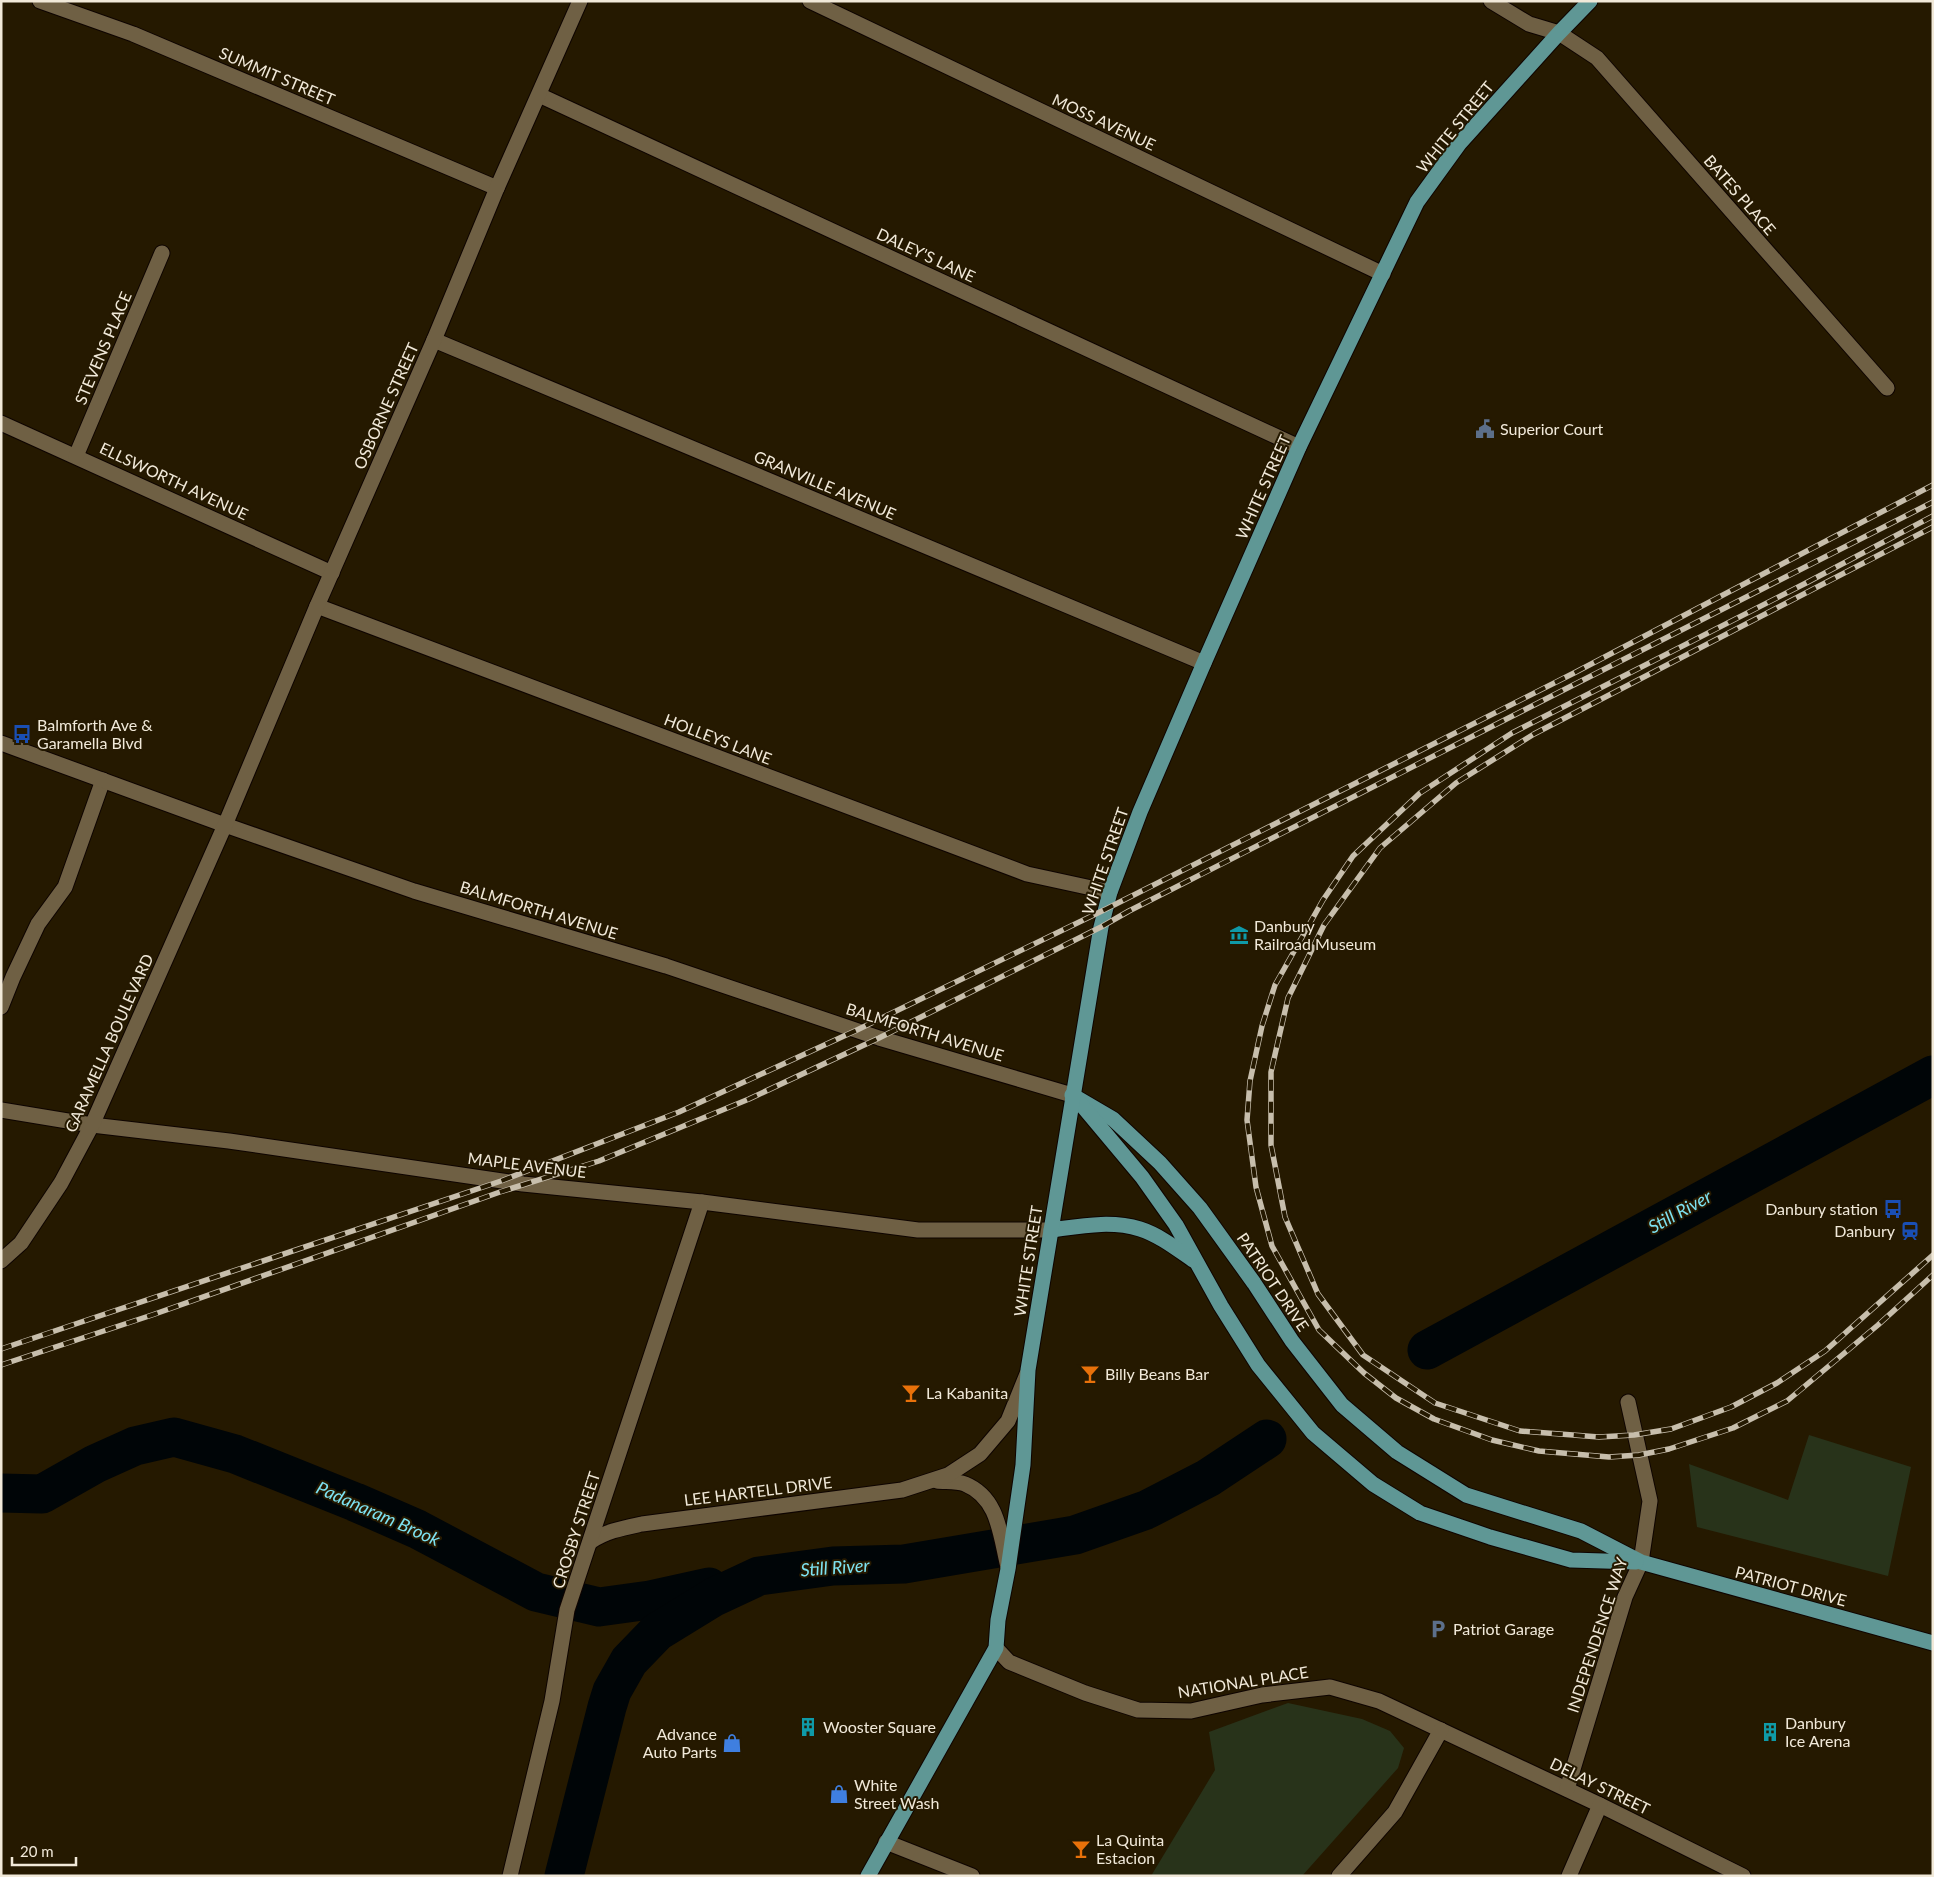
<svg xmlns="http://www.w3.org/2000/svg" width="1934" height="1877" font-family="Lato,sans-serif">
  <rect width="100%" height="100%" fill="#251900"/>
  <!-- green -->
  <g fill="#28331a">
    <path d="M1809 1435 1911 1467 1888 1576 1697 1527 1689 1464 1788 1500Z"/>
    <path d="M1288 1703 1362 1719 1390 1731 1404 1748 1398 1768 1302 1876H1151L1215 1770 1209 1732Z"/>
  </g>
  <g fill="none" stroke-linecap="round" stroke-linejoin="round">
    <!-- river -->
    <g stroke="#000507" stroke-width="39">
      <path d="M1427 1350 1933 1075"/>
      <path d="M1 1493 42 1494 95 1464 135 1446 174 1437 235 1454 355 1502 417 1529 536 1592 599 1607 650 1600 709 1587"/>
      <path d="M564 1876 607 1707 612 1691 629 1661 657 1632 714 1597 759 1576 833 1566 904 1564 1075 1535 1146 1510 1208 1478 1267 1439"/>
    </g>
    <!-- street casing -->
    <g stroke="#0e0400" stroke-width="17">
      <g id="street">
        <path d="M40 1 133 34 497 188"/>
        <path d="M810 1 1383 274"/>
        <path d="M1491 1 1529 24 1559 33 1597 58 1887 388"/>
        <path d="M539 95 1299 447"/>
        <path d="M434 340 1204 663"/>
        <path d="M1 423 332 573"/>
        <path d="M76 456 162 253"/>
        <path d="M317 606 1027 874 1110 892"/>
        <path d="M1 1007 13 977 38 924 65 887 103 780"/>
        <path d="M1 1110 92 1125 229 1141 523 1184 702 1202 918 1230H1051"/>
        <path d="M937 1481C945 1482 957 1481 965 1484 999 1498 1000 1535 1008 1567"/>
        <path d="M590 1542C606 1531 623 1528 642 1524L902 1490 948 1475 980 1454 1008 1421 1027 1374"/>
        <path d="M996 1648 1009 1662 1085 1693 1138 1710 1191 1711 1262 1695 1330 1687 1379 1701 1600 1805 1743 1876"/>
        <path d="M1567 1789 1625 1597 1641 1562 1650 1501 1628 1402"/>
        <path d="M886 1842 972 1876"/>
        <path d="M510 1876 552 1701 567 1610 702 1202"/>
        <path d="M1339 1876 1395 1812 1441 1730"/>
        <path d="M1569 1876 1600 1805"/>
      </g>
    </g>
    <!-- secondary casing -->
    <g stroke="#0e0400" stroke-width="17">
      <g id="secondary">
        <path d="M1 743 225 825 414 891 666 966 879 1038 1072 1095"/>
        <path d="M1 1261 21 1243 61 1183 92 1125 225 825 317 606 434 340 497 188 580 1"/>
      </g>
    </g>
    <!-- primary casing -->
    <g stroke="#0e0400" stroke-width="17">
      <g id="primary">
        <path d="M1072 1095 1113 1119 1160 1163 1200 1208 1254 1283 1292 1341 1342 1405 1397 1452 1466 1495 1581 1531 1641 1562 1933 1643"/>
        <path d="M1080 1103 1142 1177 1176 1225 1221 1306 1258 1365 1313 1433 1373 1484 1420 1513 1490 1537 1571 1560 1636 1562"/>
        <path d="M1051 1230C1081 1226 1111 1220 1140 1229 1159 1235 1177 1249 1193 1260"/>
        <path d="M868 1876 996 1648 998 1620 1008 1569 1023 1465 1028 1370 1101 927 1110 892 1140 812 1204 663 1299 447 1417 202 1459 144 1559 33 1590 1"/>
      </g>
    </g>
    <!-- street -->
    <use href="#street" stroke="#6f6044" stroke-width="15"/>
    <!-- secondary -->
    <use href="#secondary" stroke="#6f6044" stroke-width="15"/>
    <!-- primary -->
    <use href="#primary" stroke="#5f9795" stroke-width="15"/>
    <!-- rail casing -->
    <g stroke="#c7beac" stroke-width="5.5">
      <g id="rail">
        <path d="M1933 516 1806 583 1512 733 1420 793 1353 856 1323 900 1275 985 1262 1026 1250 1081 1247 1120 1256 1187 1272 1246 1319 1330 1364 1373 1396 1398 1434 1419 1492 1440 1539 1451 1609 1457 1639 1455 1669 1449 1733 1428 1787 1401 1878 1325 1933 1275"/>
        <path d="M1933 527 1534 734 1456 783 1380 848 1324 925 1288 998 1271 1072V1145L1285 1217 1318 1294 1363 1355 1435 1403 1520 1431 1599 1437 1634 1435 1671 1429 1731 1407 1777 1383 1825 1351 1933 1255"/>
        <path d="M1 1349 501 1181 679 1112 857 1030 1106 909 1574 673 1933 485"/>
        <path d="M1 1365 152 1315 500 1192 599 1161 749 1099 879 1038 1101 927 1129 911 1933 502"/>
      </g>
    </g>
    <!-- rail -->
    <use href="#rail" stroke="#251900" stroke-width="4" stroke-dasharray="11" stroke-linecap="butt"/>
  </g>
  <!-- icons -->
  <defs>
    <g id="civic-bare" transform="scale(1.5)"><path d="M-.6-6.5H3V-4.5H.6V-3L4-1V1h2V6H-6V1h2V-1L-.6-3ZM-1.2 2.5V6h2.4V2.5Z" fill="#5c6f8a" stroke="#251900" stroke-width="2.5" paint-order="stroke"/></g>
    <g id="bus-bare" transform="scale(1.5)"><path d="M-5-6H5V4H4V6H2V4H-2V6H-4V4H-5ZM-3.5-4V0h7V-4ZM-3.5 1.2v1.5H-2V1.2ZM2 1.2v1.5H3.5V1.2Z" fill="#1a4fb4" stroke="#251900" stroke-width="2.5" paint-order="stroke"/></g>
    <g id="museum-bare" transform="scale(1.5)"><path d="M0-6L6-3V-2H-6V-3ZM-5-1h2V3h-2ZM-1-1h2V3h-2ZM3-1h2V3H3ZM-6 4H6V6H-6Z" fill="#0f9aa8" stroke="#251900" stroke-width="2.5" paint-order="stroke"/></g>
    <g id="station-bare" transform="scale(1.5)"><path d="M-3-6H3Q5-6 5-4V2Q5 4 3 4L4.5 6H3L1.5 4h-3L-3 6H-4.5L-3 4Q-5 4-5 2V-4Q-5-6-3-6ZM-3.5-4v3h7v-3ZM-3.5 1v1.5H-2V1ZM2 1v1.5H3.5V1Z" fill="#1a4fb4" stroke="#251900" stroke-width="2.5" paint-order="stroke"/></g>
    <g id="bar-bare" transform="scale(1.5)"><path d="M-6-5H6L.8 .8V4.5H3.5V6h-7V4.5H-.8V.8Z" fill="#e8710a" stroke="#251900" stroke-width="2.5" paint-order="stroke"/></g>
    <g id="parking-bare" transform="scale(1.5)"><path d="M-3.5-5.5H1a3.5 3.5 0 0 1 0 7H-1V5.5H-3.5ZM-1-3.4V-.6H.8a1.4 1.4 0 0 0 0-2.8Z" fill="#5c6f8a" stroke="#251900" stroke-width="2.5" paint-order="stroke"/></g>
    <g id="building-bare" transform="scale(1.5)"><path d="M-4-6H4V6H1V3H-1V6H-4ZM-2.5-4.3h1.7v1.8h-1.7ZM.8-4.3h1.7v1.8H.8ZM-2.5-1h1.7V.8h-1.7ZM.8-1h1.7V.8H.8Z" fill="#0f9aa8" stroke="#251900" stroke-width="2.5" paint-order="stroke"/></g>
    <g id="shop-bare" transform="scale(1.5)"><path d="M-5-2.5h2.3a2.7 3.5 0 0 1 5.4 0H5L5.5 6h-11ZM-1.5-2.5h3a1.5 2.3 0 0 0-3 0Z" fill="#3f7fe0" stroke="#251900" stroke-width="2.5" paint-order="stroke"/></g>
  </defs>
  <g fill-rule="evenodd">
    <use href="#civic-bare" x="1485" y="429"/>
    <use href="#bus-bare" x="22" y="734"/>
    <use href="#museum-bare" x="1239" y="935"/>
    <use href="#bus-bare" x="1893" y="1209"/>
    <use href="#station-bare" x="1910" y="1231"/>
    <use href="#bar-bare" x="1090" y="1374"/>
    <use href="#bar-bare" x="911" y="1393"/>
    <use href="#parking-bare" x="1438" y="1629"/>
    <use href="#building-bare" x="808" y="1727"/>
    <use href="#building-bare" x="1770" y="1732"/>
    <use href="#shop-bare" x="732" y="1743"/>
    <use href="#shop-bare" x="839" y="1794"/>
    <use href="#bar-bare" x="1081" y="1849"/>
  </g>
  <g text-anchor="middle" stroke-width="4" stroke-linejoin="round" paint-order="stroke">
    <!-- street labels -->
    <g font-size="16" fill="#f1e9d9" stroke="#251900">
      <text transform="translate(277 76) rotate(23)" y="6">SUMMIT STREET</text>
      <text transform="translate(1104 122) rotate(25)" y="6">MOSS AVENUE</text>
      <text transform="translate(1455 127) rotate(-51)" y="6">WHITE STREET</text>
      <text transform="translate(1740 195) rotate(49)" y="6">BATES PLACE</text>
      <text transform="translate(926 255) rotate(25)" y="6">DALEY'S LANE</text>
      <text transform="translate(103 348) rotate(-67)" y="6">STEVENS PLACE</text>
      <text transform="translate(386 406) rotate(-66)" y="6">OSBORNE STREET</text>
      <text transform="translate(174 481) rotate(25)" y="6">ELLSWORTH AVENUE</text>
      <text transform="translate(825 485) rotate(23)" y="6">GRANVILLE AVENUE</text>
      <text transform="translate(1263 487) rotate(-66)" y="6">WHITE STREET</text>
      <text transform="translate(718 739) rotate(21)" y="6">HOLLEYS LANE</text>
      <text transform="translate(1105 861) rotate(-71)" y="6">WHITE STREET</text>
      <text transform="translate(539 910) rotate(17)" y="6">BALMFORTH AVENUE</text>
      <text transform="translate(925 1032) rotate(17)" y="6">BALMFORTH AVENUE</text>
      <text transform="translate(109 1043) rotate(-66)" y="6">GARAMELLA BOULEVARD</text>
      <text transform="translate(527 1165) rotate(7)" y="6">MAPLE AVENUE</text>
      <text transform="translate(1028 1261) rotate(-81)" y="6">WHITE STREET</text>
      <text transform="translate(1273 1282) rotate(56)" y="6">PATRIOT DRIVE</text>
      <text transform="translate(758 1491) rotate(-7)" y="6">LEE HARTELL DRIVE</text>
      <text transform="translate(576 1530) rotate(-72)" y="6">CROSBY STREET</text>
      <text transform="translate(1791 1586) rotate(15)" y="6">PATRIOT DRIVE</text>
      <text transform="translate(1597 1635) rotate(-72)" y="6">INDEPENDENCE WAY</text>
      <text transform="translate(1243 1682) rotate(-9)" y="6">NATIONAL PLACE</text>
      <text transform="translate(1600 1786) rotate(26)" y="6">DELAY STREET</text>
    </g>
    <!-- poi labels -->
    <g font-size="16" fill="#f1e9d9" stroke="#251900" text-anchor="start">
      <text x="1500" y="435">Superior Court</text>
      <text x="37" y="731">Balmforth Ave &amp;<tspan x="37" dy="18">Garamella Blvd</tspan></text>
      <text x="1254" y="932">Danbury<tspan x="1254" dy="18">Railroad Museum</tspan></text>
      <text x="1878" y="1215" text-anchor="end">Danbury station</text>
      <text x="1895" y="1237" text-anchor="end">Danbury</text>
      <text x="1105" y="1380">Billy Beans Bar</text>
      <text x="926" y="1399">La Kabanita</text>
      <text x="1453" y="1635">Patriot Garage</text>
      <text x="1785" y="1729">Danbury<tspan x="1785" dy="18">Ice Arena</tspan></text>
      <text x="823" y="1733">Wooster Square</text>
      <text x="717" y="1740" text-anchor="end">Advance<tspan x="717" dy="18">Auto Parts</tspan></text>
      <text x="854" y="1791">White<tspan x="854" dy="18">Street Wash</tspan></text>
      <text x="1096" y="1846">La Quinta<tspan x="1096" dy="18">Estacion</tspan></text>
    </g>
    <!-- water labels -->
    <g font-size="18" font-style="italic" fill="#7ee3f2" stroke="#251900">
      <text transform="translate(1680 1212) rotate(-29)" y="6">Still River</text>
      <text transform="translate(378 1514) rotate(24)" y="6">Padanaram Brook</text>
      <text transform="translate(835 1568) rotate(-4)" y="6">Still River</text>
    </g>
  </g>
  <!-- border -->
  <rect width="1934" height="1877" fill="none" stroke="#f1e9d9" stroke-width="5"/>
  <!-- scale -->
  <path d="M12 1857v8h64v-8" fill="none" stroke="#f1e9d9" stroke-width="2.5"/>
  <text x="20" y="1857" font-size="15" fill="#f1e9d9" stroke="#251900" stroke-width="4" paint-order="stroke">20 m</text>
</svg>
